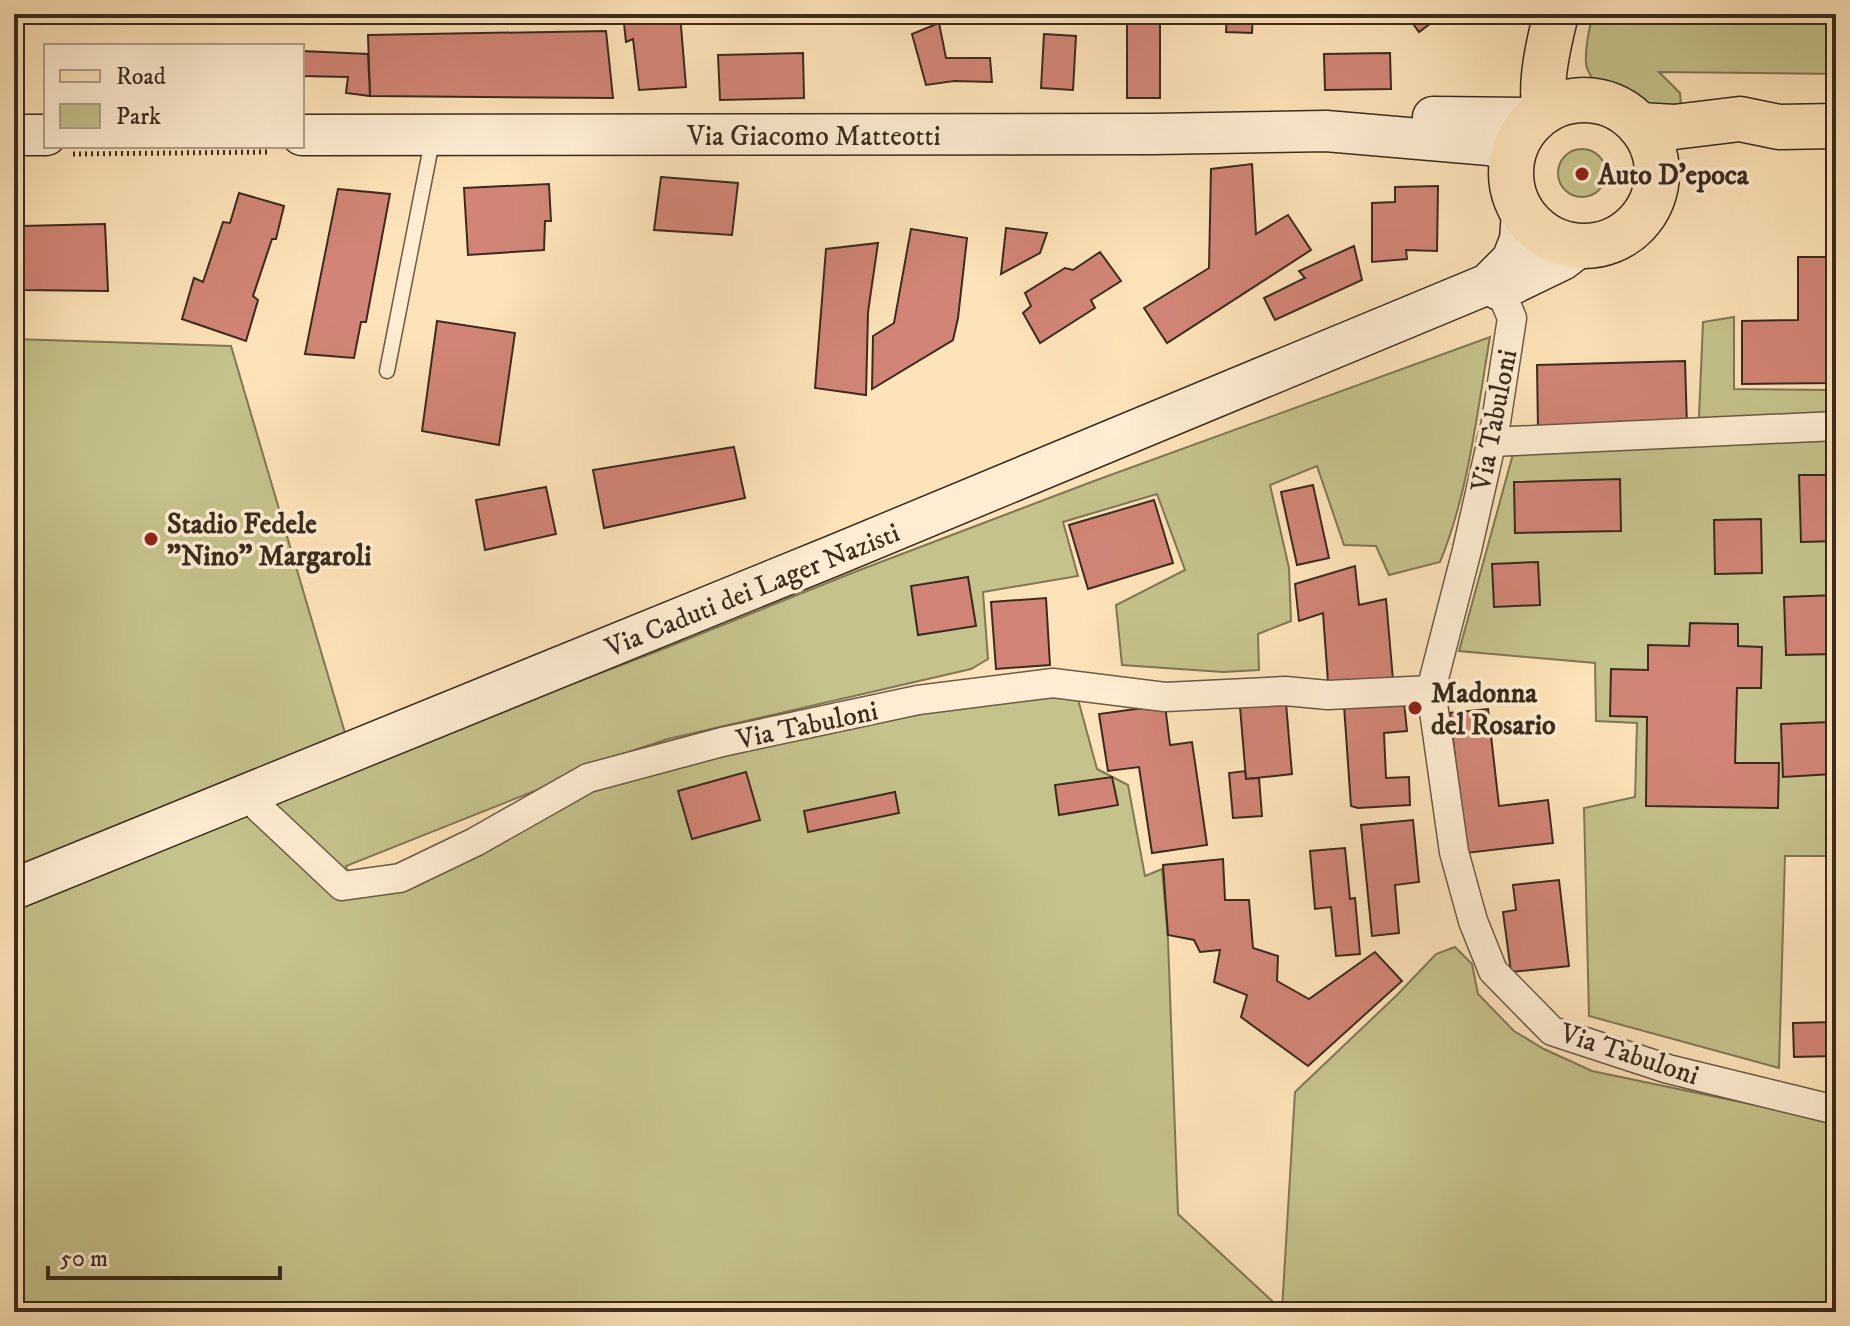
<svg xmlns="http://www.w3.org/2000/svg" width="1850" height="1326" font-family="'IM FELL DW Pica',serif">
  <rect width="100%" height="100%" fill="#fde3b9"/>
  <filter id="stains"><feTurbulence type="fractalNoise" baseFrequency=".0025" numOctaves="4"/><feColorMatrix values="0 0 0 0 .2 0 0 0 0 .09 0 0 0 0 .02 0 0 0 .5 -.17"/></filter>
  <radialGradient id="worn" r=".72"><stop offset=".6" stop-color="#630" stop-opacity="0"/><stop offset="1" stop-color="#630" stop-opacity=".3"/></radialGradient>
  <!-- green -->
  <g fill="#c5c28b" stroke="#807754" stroke-width="2">
    <path d="M1593 14H1836V74L1659 72 1680 93 1681 106C1648 114 1612 112 1593 80 1590 74 1586 69 1586 63 1585 47 1589 29 1593 14Z"/>
    <circle cx="1582" cy="173" r="24"/>
    <path d="M1734 317V389L1836 390V856H1785L1779 1068 1589 1016 1584 808 1635 797 1637 723 1596 721 1595 663 1459 651 1516 443 1698 440 1703 322Z"/>
    <path d="M1490 337C1477 412 1469 491 1440 562L1389 575 1376 546 1344 545 1317 466 1270 485 1289 568 1291 621 1258 634 1259 670 1223 672 1122 665 1116 605 1185 570 1157 494 1063 522 1078 576 983 592 988 659 971 669 668 739 586 766 537 790 346 866 354 898 382 889 601 785 912 708 1076 692 1097 769 1128 785 1145 876 1162 869 1168 940 1178 1214 1282 1310 1295 1092 1398 994 1436 954 1455 947 1472 964 1478 994 1514 1031 1544 1049 1592 1071 1836 1122V1312H14V909L228 819 483 718 658 651 857 571 1094 481Z"/>
    <path d="M14 339 231 346 345 733 14 869Z"/>
  </g>
  <!-- building -->
  <g fill="#d28576" stroke="#3a2c1e" stroke-width="2">
    <path d="M623 14H680L686 87 639 90 633 39 626 42Z"/>
    <rect x="1127" y="14" width="33" height="84"/>
    <path d="M1227 14H1253L1252 33 1226 32Z"/>
    <path d="M1406 14H1443L1419 32Z"/>
    <path d="M939 23 946 58H990L992 82 954 81 926 85 912 34Z"/>
    <path d="M606 31 613 98 370 96 368 35Z"/>
    <path d="M1044 34 1076 36 1073 90 1041 88Z"/>
    <path d="M302 51 368 54 370 96 346 93 348 77 302 76Z"/>
    <path d="M803 53 804 98 720 100 718 55Z"/>
    <path d="M1390 53 1391 89 1325 90 1324 54Z"/>
    <path d="M1252 164 1256 234 1288 215 1311 250 1167 343 1144 308 1209 268 1211 169Z"/>
    <path d="M661 177 738 183 732 235 654 230Z"/>
    <path d="M549 184 551 221H545L544 250 468 255 464 188Z"/>
    <path d="M1438 186 1437 251 1406 250 1407 259 1372 262V203L1395 202V187Z"/>
    <path d="M338 189 390 194 366 322H361L354 358 305 354Z"/>
    <path d="M239 193 284 206 276 239H272L253 296 258 300 246 341 182 319 194 278 203 282 223 222 230 223Z"/>
    <path d="M105 224 108 291 23 290 21 226Z"/>
    <path d="M1006 228 1047 233 1040 253 1001 274Z"/>
    <path d="M911 229 967 238 958 318 953 340 872 389 873 336 894 323Z"/>
    <path d="M878 243 868 312 866 395 815 388 826 249Z"/>
    <path d="M1354 246 1362 280 1275 320 1264 298 1305 278 1299 271Z"/>
    <path d="M1100 252 1121 281 1091 300 1095 308 1040 343 1023 313 1031 306 1025 293 1065 268 1073 270Z"/>
    <path d="M1798 257H1836V383L1742 384V321L1798 320Z"/>
    <path d="M437 321 515 333 499 445 422 431Z"/>
    <path d="M1685 361 1687 427 1538 430 1537 365Z"/>
    <path d="M734 447 745 498 604 528 593 470Z"/>
    <path d="M1799 475H1836V541L1801 542Z"/>
    <path d="M1620 479 1621 531 1515 533 1514 482Z"/>
    <path d="M1313 485 1329 558 1297 565 1281 492Z"/>
    <path d="M546 487 556 534 485 550 476 500Z"/>
    <path d="M1154 500 1173 563 1088 589 1069 525Z"/>
    <path d="M1761 519 1762 573 1715 574 1714 520Z"/>
    <path d="M1538 562 1540 605 1494 607 1492 564Z"/>
    <path d="M1355 566 1359 605 1386 599 1393 680 1328 682 1323 613 1299 621 1295 584Z"/>
    <path d="M968 577 976 626 918 635 911 586Z"/>
    <path d="M1836 595V654L1786 655 1784 597Z"/>
    <path d="M1046 598 1050 665 996 669 991 602Z"/>
    <path d="M1690 623 1738 624V646L1762 647 1761 688H1737L1735 763H1779L1778 808 1646 806 1647 717 1610 716 1611 669 1648 670V645L1689 646Z"/>
    <path d="M1404 702 1407 731 1384 733 1386 778 1409 777 1410 805 1358 808 1351 806 1344 706Z"/>
    <path d="M1286 703 1292 774 1246 779 1240 707Z"/>
    <path d="M1165 705 1170 745 1192 742 1207 845 1152 853 1139 767 1108 771 1099 714Z"/>
    <path d="M1488 709 1499 806 1548 800 1553 843 1466 853 1450 713Z"/>
    <path d="M1830 722 1832 774 1783 777 1781 724Z"/>
    <path d="M1245 771 1246 779 1259 778 1262 816 1233 818 1229 773Z"/>
    <path d="M746 772 760 820 692 839 678 791Z"/>
    <path d="M1112 777 1118 805 1059 815 1055 785Z"/>
    <path d="M895 792 899 813 808 832 804 811Z"/>
    <path d="M1413 820 1419 882 1395 885 1399 933 1372 936 1361 825Z"/>
    <path d="M1345 848 1350 899 1355 898 1360 954 1336 956 1331 907 1315 909 1310 851Z"/>
    <path d="M1223 859 1225 900H1249L1253 948 1278 956 1277 981 1309 999 1375 952 1402 981 1308 1066 1241 1017 1247 995 1214 982 1220 950 1200 952 1194 940 1168 935 1163 865Z"/>
    <path d="M1559 880 1569 966 1511 972 1503 912 1516 910 1513 885Z"/>
    <path d="M1836 1022V1056L1794 1057 1793 1023Z"/>
  </g>
  <g fill="none" stroke-linecap="round" stroke-linejoin="round">
    <!-- lane casing -->
    <g stroke="#6b5a45" stroke-width="17">
      <path id="lane" d="M387 371 433 136"/>
    </g>
    <!-- street casing -->
    <g stroke="#6b5a45" stroke-width="31">
      <g id="street">
        <path d="M1500 290 1512 318 1496 422 1467 550 1431 690 1454 852 1473 921 1493 971 1552 1031 1668 1069 1836 1110"/>
        <path d="M1491 442 1836 426"/>
        <path d="M251 794 259 808 342 886 400 878 475 842 588 778 722 742 918 700 1053 683 1165 697 1285 691 1328 695 1431 690"/>
      </g>
    </g>
    <!-- secondary casing -->
    <g stroke="#3a2c1e" stroke-width="43">
      <g id="secondary">
        <path d="M1433 117 1536 118"/>
        <path d="M14 135H46"/>
        <path d="M302 135 1154 134 1326 131 1489 145 1514 151"/>
        <path d="M1488 284 1500 290 1562 260 1579 247"/>
        <path d="M14 889 835 555 1488 284 1512 260 1520 240 1522 212"/>
      </g>
    </g>
    <!-- primary casing -->
    <g stroke="#3a2c1e" stroke-width="47">
      <g id="primary">
        <circle cx="1584" cy="173" r="73"/>
        <path d="M1545 111C1539 83 1549 42 1556 14"/>
        <path d="M1639 125 1674 127 1740 119 1779 127 1836 126"/>
      </g>
    </g>
    <!-- path -->
    <path stroke="#3a2c1e" stroke-width="5" stroke-dasharray="2 4" stroke-linecap="butt" d="M73 154 271 152"/>
    <!-- lane -->
    <use href="#lane" stroke="#feedd2" stroke-width="14"/>
    <!-- street -->
    <use href="#street" stroke="#feedd2" stroke-width="28"/>
    <!-- secondary -->
    <use href="#secondary" stroke="#feedd2" stroke-width="40"/>
    <!-- primary -->
    <use href="#primary" stroke="#fde3b9" stroke-width="44"/>
  </g>
  <!-- markers -->
  <g fill="#8f2418" stroke="#feedd2" stroke-width="3">
    <circle cx="1582" cy="174" r="8"/>
    <circle cx="151" cy="539" r="8"/>
    <circle cx="1415" cy="708" r="8"/>
  </g>
  <g text-anchor="middle" stroke-width="7" stroke-linejoin="round" paint-order="stroke">
    <!-- street labels -->
    <g font-size="28" fill="#3a2c1e" stroke="#feedd2">
      <text x="814" y="145">Via Giacomo Matteotti</text>
      <text transform="translate(1493 420) rotate(-79)" y="10">Via Tabuloni</text>
      <text transform="translate(752 589) rotate(-22)" y="10">Via Caduti dei Lager Nazisti</text>
      <text transform="translate(807 724) rotate(-12)" y="10">Via Tabuloni</text>
      <text transform="translate(1630 1053) rotate(18)" y="10">Via Tabuloni</text>
    </g>
    <!-- poi labels -->
    <g font-size="28" font-weight="bold" fill="#3a2c1e" stroke="#feedd2" text-anchor="start">
      <text x="1598" y="184">Auto D'epoca</text>
      <text x="167" y="533">Stadio Fedele<tspan x="167" dy="32">"Nino" Margaroli</tspan></text>
      <text x="1431" y="702">Madonna<tspan x="1431" dy="32">del Rosario</tspan></text>
    </g>
  </g>
  <!-- margin -->
  <rect width="1850" height="1326" fill="none" stroke="#fde3b9" stroke-width="48"/>
  <rect x="16" y="16" width="1818" height="1294" fill="none" stroke="#3a2c1e" stroke-width="4"/>
  <rect x="24" y="24" width="1802" height="1278" fill="none" stroke="#3a2c1e" stroke-width="2"/>
  <!-- legend -->
  <rect x="44" y="44" width="260" height="104" fill="#feedd2" stroke="#b0a08a" stroke-width="2"/>
  <rect x="60" y="70" width="40" height="12" fill="#fde3b9" stroke="#b0a08a" stroke-width="2"/>
  <text x="116" y="84" font-size="24" fill="#3a2c1e">Road</text>
  <rect x="60" y="104" width="40" height="24" fill="#c5c28b" stroke="#b0a08a" stroke-width="2"/>
  <text x="116" y="124" font-size="24" fill="#3a2c1e">Park</text>
  <!-- scale -->
  <path d="M48 1266v12h232v-12" fill="none" stroke="#3a2c1e" stroke-width="4"/>
  <text x="60" y="1266" font-size="24" fill="#3a2c1e" stroke="#feedd2" stroke-width="6" paint-order="stroke">50 m</text>
  <rect width="100%" height="100%" filter="url(#stains)"/>
  <rect width="100%" height="100%" fill="url(#worn)"/>
</svg>
